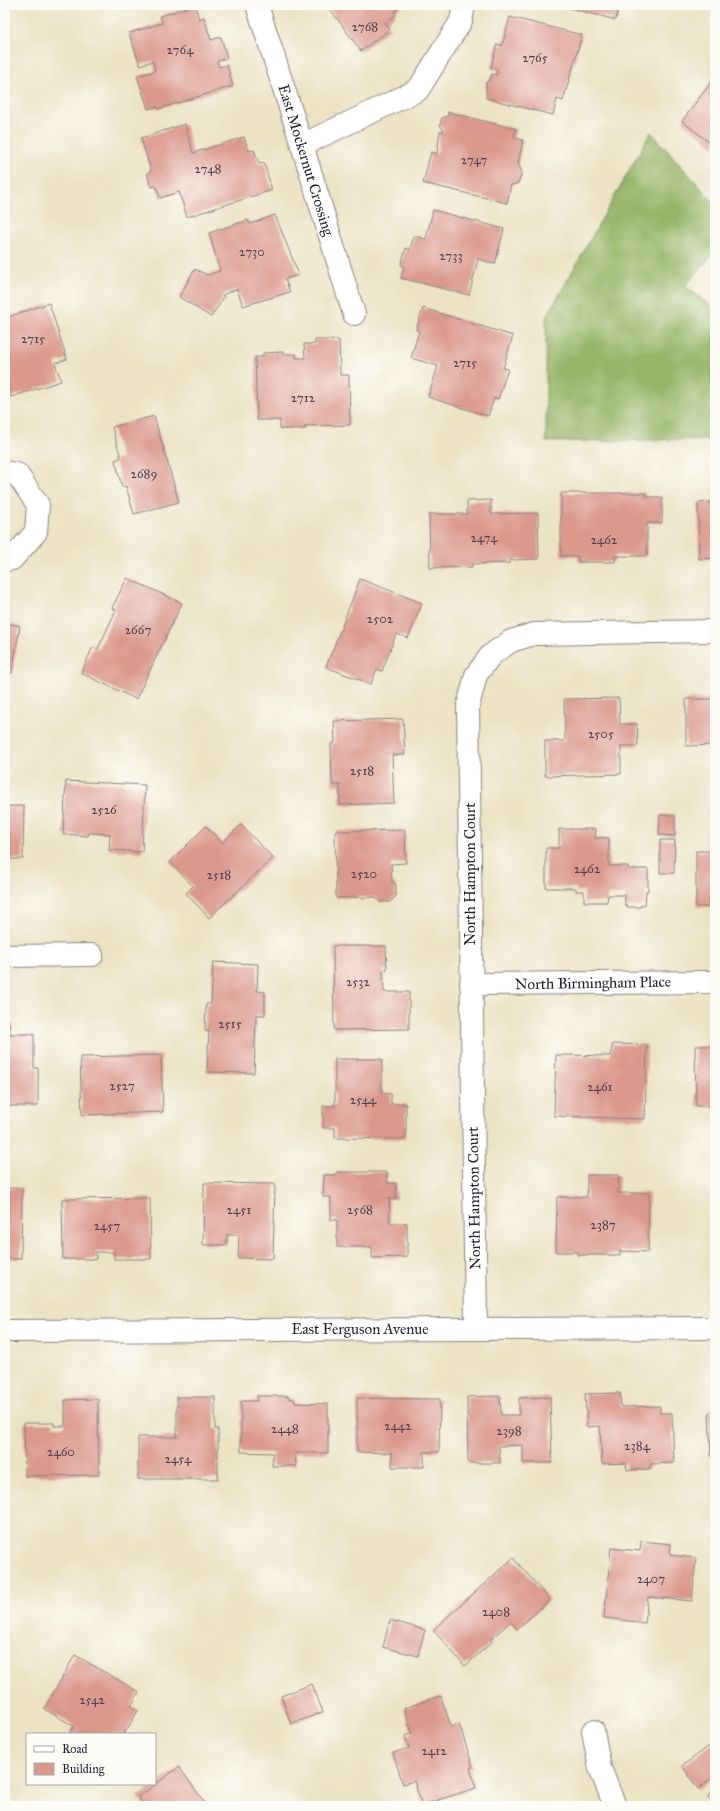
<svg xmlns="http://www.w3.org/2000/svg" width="720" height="1811" font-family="'IM FELL Great Primer',serif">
  <rect width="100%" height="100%" fill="#fdfcf7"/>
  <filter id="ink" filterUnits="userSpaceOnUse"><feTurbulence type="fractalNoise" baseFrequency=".025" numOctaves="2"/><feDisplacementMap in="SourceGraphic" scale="8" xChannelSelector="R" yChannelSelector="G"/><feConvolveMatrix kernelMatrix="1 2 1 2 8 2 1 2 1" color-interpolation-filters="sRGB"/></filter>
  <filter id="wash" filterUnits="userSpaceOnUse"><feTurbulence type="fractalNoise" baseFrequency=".012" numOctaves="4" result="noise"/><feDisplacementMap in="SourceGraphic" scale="16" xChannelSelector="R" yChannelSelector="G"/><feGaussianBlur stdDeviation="0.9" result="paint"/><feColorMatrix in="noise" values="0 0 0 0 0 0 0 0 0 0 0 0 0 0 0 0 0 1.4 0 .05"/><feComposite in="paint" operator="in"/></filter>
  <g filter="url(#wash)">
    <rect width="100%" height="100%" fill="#ece3c4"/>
    <!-- forest -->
    <path fill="#97b567" stroke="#5c6c51" d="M651 132 715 204V252L685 286 715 309V439L546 442V318Z"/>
    <g id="blocks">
      <!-- building -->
      <g fill="#db998d">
        <path d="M195 5 199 19 204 17 211 40 221 37 227 58 217 61 219 67 227 65 233 86 158 109 157 107 148 109 137 76 155 71 153 61 140 65 129 33 162 23 160 16Z"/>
        <path d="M327 5H404L394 12 396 15 385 23 390 29 361 51Z"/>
        <path d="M559 5H619L616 20Z"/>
        <path d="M510 17 582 35 563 101 557 99 553 115 486 98V82L490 80 492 74 496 75 498 70 491 68 497 44 502 46Z"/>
        <path d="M715 77V147L682 121Z"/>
        <path d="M448 112 516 129 514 138 523 140 518 164 521 170V176L518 183 511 185 507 203 423 183 431 152 437 154 440 131 443 132V129L440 125 442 118 448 116Z"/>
        <path d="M185 124 193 153 244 137 249 151 254 150 259 164 264 163 272 190 187 217 179 192 160 198 156 186 151 187 147 173 151 171 141 138Z"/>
        <path d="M433 210 504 229 495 264 478 259 469 295 401 278 404 266 401 265 406 248 410 250 414 236 426 239Z"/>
        <path d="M275 215 299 275 285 279 290 292 243 306 237 289 222 295 224 297 211 317 179 297 195 269 207 275 220 271 209 233 248 220 250 224Z"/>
        <path d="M49 303 67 359 55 363 61 381 11 397 5 379V318Z"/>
        <path d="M423 308 513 336 503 368 508 369 498 399 494 398 488 416 428 397 438 366 411 358 419 331 416 330Z"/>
        <path d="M315 340H339L340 375H349L350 425 305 426V429H280V420H257L255 357H263V353L283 352V354H296V358H305L304 344H315Z"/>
        <path d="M154 416 179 502 134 514 126 486 122 487 115 460 121 458 112 427Z"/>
        <path d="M561 493H646V497H662V523H647V556H615V562H578V556H561Z"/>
        <path d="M491 500V514L538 513 539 559 510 560V563L472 564V567L430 568 429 514H467V501Z"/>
        <path d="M715 502V561H713V558L699 559 698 503Z"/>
        <path d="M127 578 182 603 136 699 81 673 93 647 98 649 116 610 112 608Z"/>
        <path d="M360 579 422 603 408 638 396 634 382 671 377 669 371 684 326 667Z"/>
        <path d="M5 623 20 626 12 673 5 672Z"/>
        <path d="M619 698 620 724H637L638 746H621V774L545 776V741H565L564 699Z"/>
        <path d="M686 699H715V745L686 746Z"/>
        <path d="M403 719 405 755H392L394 803 340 805V785H332L331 744 335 743 334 721Z"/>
        <path d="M66 781 145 785 142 852 109 850 110 834 89 833 88 836 63 834Z"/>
        <path d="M5 806H24L23 859H5Z"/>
        <path d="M660 815H675V836L659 835Z"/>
        <path d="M241 825 273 858 209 918 186 893 193 886 170 862 206 826 222 843Z"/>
        <path d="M559 829H596L595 838H609V866H628V869H648V891H646L645 905H641V907H627V905H625V895H608L607 902H584V891H576V888H546V848H559Z"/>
        <path d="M405 830 406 863 391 864 392 882 396 885V896L390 902H380L375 897 336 898 335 831Z"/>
        <path d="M660 840H675L674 873H660Z"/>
        <rect x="696" y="851" width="19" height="56"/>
        <path d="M333 946H386L387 970H383L384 992H409V1029L334 1030Z"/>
        <path d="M213 962 258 964 257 991 265 992V1015H256L254 1073 207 1072 209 1031H205L206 1004H211Z"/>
        <path d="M5 1020H9L10 1034H34V1068H38V1106H5Z"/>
        <path d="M613 1044 647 1045 645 1119 554 1116 556 1055 610 1056Z"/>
        <path d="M695 1046H715V1106H696Z"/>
        <path d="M161 1055 163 1112 82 1115 80 1057Z"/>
        <path d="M335 1059H382V1093L391 1094V1104H406V1139L335 1138V1128H323V1106H335Z"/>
        <path d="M337 1172H387V1183H396V1199H389L390 1223H407V1257L372 1258V1247H337V1220H331V1197H323L324 1175H336Z"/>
        <path d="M587 1175H619L618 1193H649L648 1252 620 1251V1255H578V1252H556L557 1197H587Z"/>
        <path d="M204 1183 275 1184 273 1259 238 1258 239 1235H227V1245H203Z"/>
        <path d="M5 1188H22L21 1259H5Z"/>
        <path d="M150 1198 151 1259H114V1252H96V1259H63L62 1199Z"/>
        <path d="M620 1393 621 1407 660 1406V1413H672L674 1463 650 1464V1469L627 1470 626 1463 602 1464 600 1426 587 1427 585 1394Z"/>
        <path d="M257 1396H288V1398L294 1399 295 1403 328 1404V1453H295L296 1466H272L273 1453 241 1452V1401H257Z"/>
        <path d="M500 1396 501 1415H519V1398L550 1397 552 1463H523V1445L499 1446 500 1463H468L467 1397Z"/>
        <path d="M177 1397H215V1429H218V1479H138V1437H177Z"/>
        <path d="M357 1398 440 1399 439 1452H424V1467H392V1453L357 1452Z"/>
        <path d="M98 1399 99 1475 25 1476 24 1423H54V1426H65V1400Z"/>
        <path d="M709 1412H715V1456H711Z"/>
        <path d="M641 1541 671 1544 670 1555 696 1558 692 1601 648 1597 645 1623 604 1618 611 1548 640 1551Z"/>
        <path d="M513 1558 550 1600 517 1629 510 1622 490 1640 492 1642 465 1666 433 1630Z"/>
        <path d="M390 1620 425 1630 418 1656 383 1647Z"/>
        <path d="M75 1655 139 1692 131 1706 138 1711 124 1734H69L74 1726 44 1709Z"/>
        <path d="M312 1684 323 1712 291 1724 281 1696Z"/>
        <path d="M441 1696 451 1727 459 1724 473 1767 470 1768 476 1788 422 1805 414 1781 403 1784 393 1753 409 1748 405 1736 412 1733 404 1708Z"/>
        <path d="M715 1742V1784L711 1779 698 1789 682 1766Z"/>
        <path d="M179 1767 207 1806H144L138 1797Z"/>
        <path d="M715 1791V1806H714L707 1797Z"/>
      </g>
    </g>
  </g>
  <g filter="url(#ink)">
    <use href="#blocks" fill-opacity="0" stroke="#878280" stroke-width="1"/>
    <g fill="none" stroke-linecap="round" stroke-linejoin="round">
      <!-- minor casing -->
      <g stroke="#878280" stroke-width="24">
        <g id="minor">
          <path d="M257 5 302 145 354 314"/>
          <path d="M302 145 418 90 461 21 464 5"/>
          <path d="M5 472 17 474 38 505 36 532 12 559 5 560"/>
          <path d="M5 956 92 955"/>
          <path d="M471 984 715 982"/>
          <path d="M476 1328 468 706 476 675 491 655 511 641 534 634 715 631"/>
          <path d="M5 1331 715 1328"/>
          <path d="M593 1731 600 1768 615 1806"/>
        </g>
      </g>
      <!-- minor -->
      <use href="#minor" stroke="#fff" stroke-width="22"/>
    </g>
  </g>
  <g text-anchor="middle" stroke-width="3" stroke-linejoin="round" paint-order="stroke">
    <!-- number labels -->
    <g font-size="13" fill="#504050">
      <text x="365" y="31">2768</text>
      <text x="180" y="54">2764</text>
      <text x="535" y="62">2765</text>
      <text x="474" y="164">2747</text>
      <text x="208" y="173">2748</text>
      <text x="252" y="256">2730</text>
      <text x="451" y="260">2733</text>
      <text x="33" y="343">2715</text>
      <text x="465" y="367">2715</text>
      <text x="303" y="402">2712</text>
      <text x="144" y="478">2689</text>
      <text x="484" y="542">2474</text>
      <text x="604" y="544">2462</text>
      <text x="380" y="623">2502</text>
      <text x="138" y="634">2667</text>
      <text x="601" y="738">2505</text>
      <text x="362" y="775">2518</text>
      <text x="104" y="814">2526</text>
      <text x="587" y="873">2462</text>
      <text x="364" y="878">2520</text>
      <text x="219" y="879">2518</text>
      <text x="358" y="986">2532</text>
      <text x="230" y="1028">2515</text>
      <text x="122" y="1090">2527</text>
      <text x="600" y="1091">2461</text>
      <text x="363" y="1104">2544</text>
      <text x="239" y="1214">2451</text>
      <text x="360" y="1214">2568</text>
      <text x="603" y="1229">2387</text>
      <text x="107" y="1230">2457</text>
      <text x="398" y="1430">2442</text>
      <text x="285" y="1433">2448</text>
      <text x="509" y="1435">2398</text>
      <text x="637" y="1450">2384</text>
      <text x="61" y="1456">2460</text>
      <text x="178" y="1463">2454</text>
      <text x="651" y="1583">2407</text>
      <text x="496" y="1616">2408</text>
      <text x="92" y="1704">2542</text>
      <text x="434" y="1755">2412</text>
    </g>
    <!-- street labels -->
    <g font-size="15" fill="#22223b" stroke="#fdfcf7">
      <text transform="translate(306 160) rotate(73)" y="5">East Mockernut Crossing</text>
      <text transform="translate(470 874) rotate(-90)" y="5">North Hampton Court</text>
      <text transform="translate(593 983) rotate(-1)" y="5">North Birmingham Place</text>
      <text transform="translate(474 1198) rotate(-91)" y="5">North Hampton Court</text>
      <text x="360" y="1334">East Ferguson Avenue</text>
    </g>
  </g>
  <!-- margin -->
  <rect width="720" height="1811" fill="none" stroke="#fdfcf7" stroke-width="20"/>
  <!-- legend -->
  <rect x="26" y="1733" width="130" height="52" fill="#fdfcf7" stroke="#a5a5ac"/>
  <rect x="34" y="1746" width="20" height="6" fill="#ffffff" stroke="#a5a5ac"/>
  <text x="62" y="1753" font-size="12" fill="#22223b">Road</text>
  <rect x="34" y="1763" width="20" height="12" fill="#db998d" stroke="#a5a5ac"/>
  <text x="62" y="1773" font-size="12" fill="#22223b">Building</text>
</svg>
